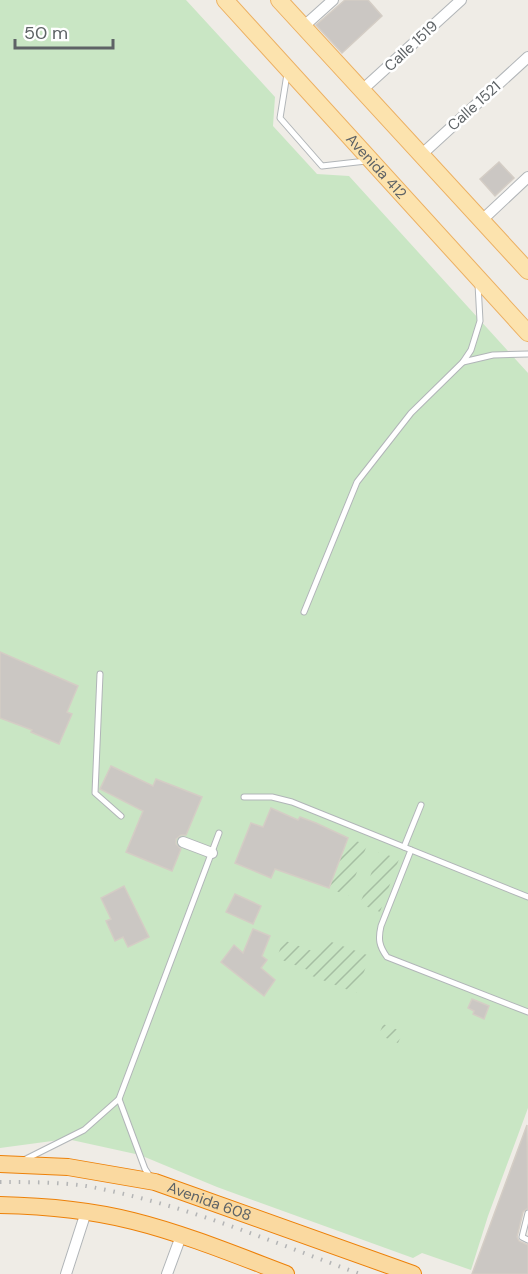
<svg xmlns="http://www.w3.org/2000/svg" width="528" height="1274" font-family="'DM Sans',sans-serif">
  <defs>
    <pattern id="garden-furrows" width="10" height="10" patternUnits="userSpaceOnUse" patternTransform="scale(1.5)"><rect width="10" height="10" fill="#c9e6c4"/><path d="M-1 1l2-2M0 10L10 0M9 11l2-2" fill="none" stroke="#a6bea3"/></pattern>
  </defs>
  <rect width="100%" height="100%" fill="#efece6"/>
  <!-- park -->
  <path fill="#c9e6c4" d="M0 0H186L275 97 273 126 317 174 349 176 528 373V1108L488 1216 471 1270 422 1253 413 1258 217 1187 140 1155 67 1139 0 1148Z"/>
  <!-- garden -->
  <g fill="url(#garden-furrows)">
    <path d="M348 838 367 845 348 896 329 888Z"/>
    <path d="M379 852 399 859 380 912 360 904Z"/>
    <path d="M283 940 320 954 326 940 370 956 356 993 312 976 313 972 277 958Z"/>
    <path d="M383 1024 403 1032 398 1043 379 1035Z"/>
  </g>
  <!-- building -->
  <g fill="#cbc7c3" stroke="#d4cdc5" stroke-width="1.5">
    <path d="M345 0H368L382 16 342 53 316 25Z"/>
    <path d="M499 162 514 178 495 196 480 179Z"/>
    <path d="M0 652 78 686 67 712 72 714 59 744 31 732 32 730 0 718Z"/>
    <path d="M111 766 153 786 156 779 202 797 186 835H181L176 839V844L181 849 172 871 126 852 143 811 100 789Z"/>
    <path d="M271 808 298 820 300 817 316 823 348 838 329 888 275 869 271 878 235 863 251 823 263 827Z"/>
    <path d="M124 886 149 937 128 947 123 937 115 941 106 921 111 919 101 898Z"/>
    <path d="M235 894 261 906 253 924 226 912Z"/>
    <path d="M253 929 270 936 262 956 267 960 261 968 275 980 264 996 221 962 234 945 243 953Z"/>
    <path d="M472 999 489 1006 484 1019 473 1014 474 1011 468 1008Z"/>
    <path d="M527 1125 528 1208 523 1212 517 1237 519 1241 528 1245V1274H472Z"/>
  </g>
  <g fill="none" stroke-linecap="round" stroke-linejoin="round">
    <!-- service casing -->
    <g stroke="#b1b5b8" stroke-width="7">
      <g id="service">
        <path d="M287 74 280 118 322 166 366 161"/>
        <path d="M463 362 493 355 528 354"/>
        <path d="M304 612 357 482 411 413 463 362 471 350 480 321 478 284"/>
        <path d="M100 674 95 793 121 816"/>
        <path d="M244 797H272L292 802 528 897"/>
        <path d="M404 847 421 805"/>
        <path d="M411 850 381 926C378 939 379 946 387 957L528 1012"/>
        <path d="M119 1099 145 1169 151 1178"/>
        <path d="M24 1160 84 1130 119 1099 219 833"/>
        <path d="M528 1213 522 1237 528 1240"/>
      </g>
    </g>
    <!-- minor casing -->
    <g stroke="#b1b5b8" stroke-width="12">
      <g id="minor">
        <path d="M303 27 333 0"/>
        <path d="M361 91 461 0"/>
        <path d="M421 155 528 57"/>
        <path d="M481 221 528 177"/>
        <path d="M183 842 212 853"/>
        <path d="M66 1274 86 1212"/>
        <path d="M167 1274 181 1236"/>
      </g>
    </g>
    <!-- primary casing -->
    <g stroke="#ecb062" stroke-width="18">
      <g id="primary">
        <path id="s1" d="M225 0 528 333"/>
        <path d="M279 0 528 271"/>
      </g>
    </g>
    <!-- trunk casing -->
    <g stroke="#ed8109" stroke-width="18">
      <g id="trunk">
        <path id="s2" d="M0 1164 68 1167 155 1182 413 1274"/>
        <path d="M0 1205C45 1206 90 1210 133 1221 185 1234 236 1255 286 1274"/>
      </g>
    </g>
    <!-- service -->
    <use href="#service" stroke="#fff" stroke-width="5"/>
    <!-- minor -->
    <use href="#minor" stroke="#fff" stroke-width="10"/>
    <!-- primary -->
    <use href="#primary" stroke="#fce3ae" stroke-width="16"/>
    <!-- trunk -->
    <use href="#trunk" stroke="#fad9a0" stroke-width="16"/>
    <!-- rail -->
    <path stroke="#b4b5b6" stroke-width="4" stroke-dasharray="1.5 8" stroke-linecap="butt" d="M0 1182C28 1182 59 1182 86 1186 181 1203 270 1241 360 1274"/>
  </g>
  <g text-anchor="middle" stroke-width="5" stroke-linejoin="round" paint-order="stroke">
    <!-- street labels -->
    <g font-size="15" fill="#5e6366" stroke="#fff">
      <text transform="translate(411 46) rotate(-43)" y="5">Calle 1519</text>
      <text transform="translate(474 106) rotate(-42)" y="5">Calle 1521</text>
      <text dy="5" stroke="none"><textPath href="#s1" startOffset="225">Avenida 412</textPath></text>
      <text dy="5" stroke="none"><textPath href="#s2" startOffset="214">Avenida 608</textPath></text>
    </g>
  </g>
  <!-- scale -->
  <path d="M15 39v9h98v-9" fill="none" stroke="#5e6366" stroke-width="3"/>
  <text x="24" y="39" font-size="18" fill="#5e6366" stroke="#ffffff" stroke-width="4.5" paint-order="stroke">50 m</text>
</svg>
